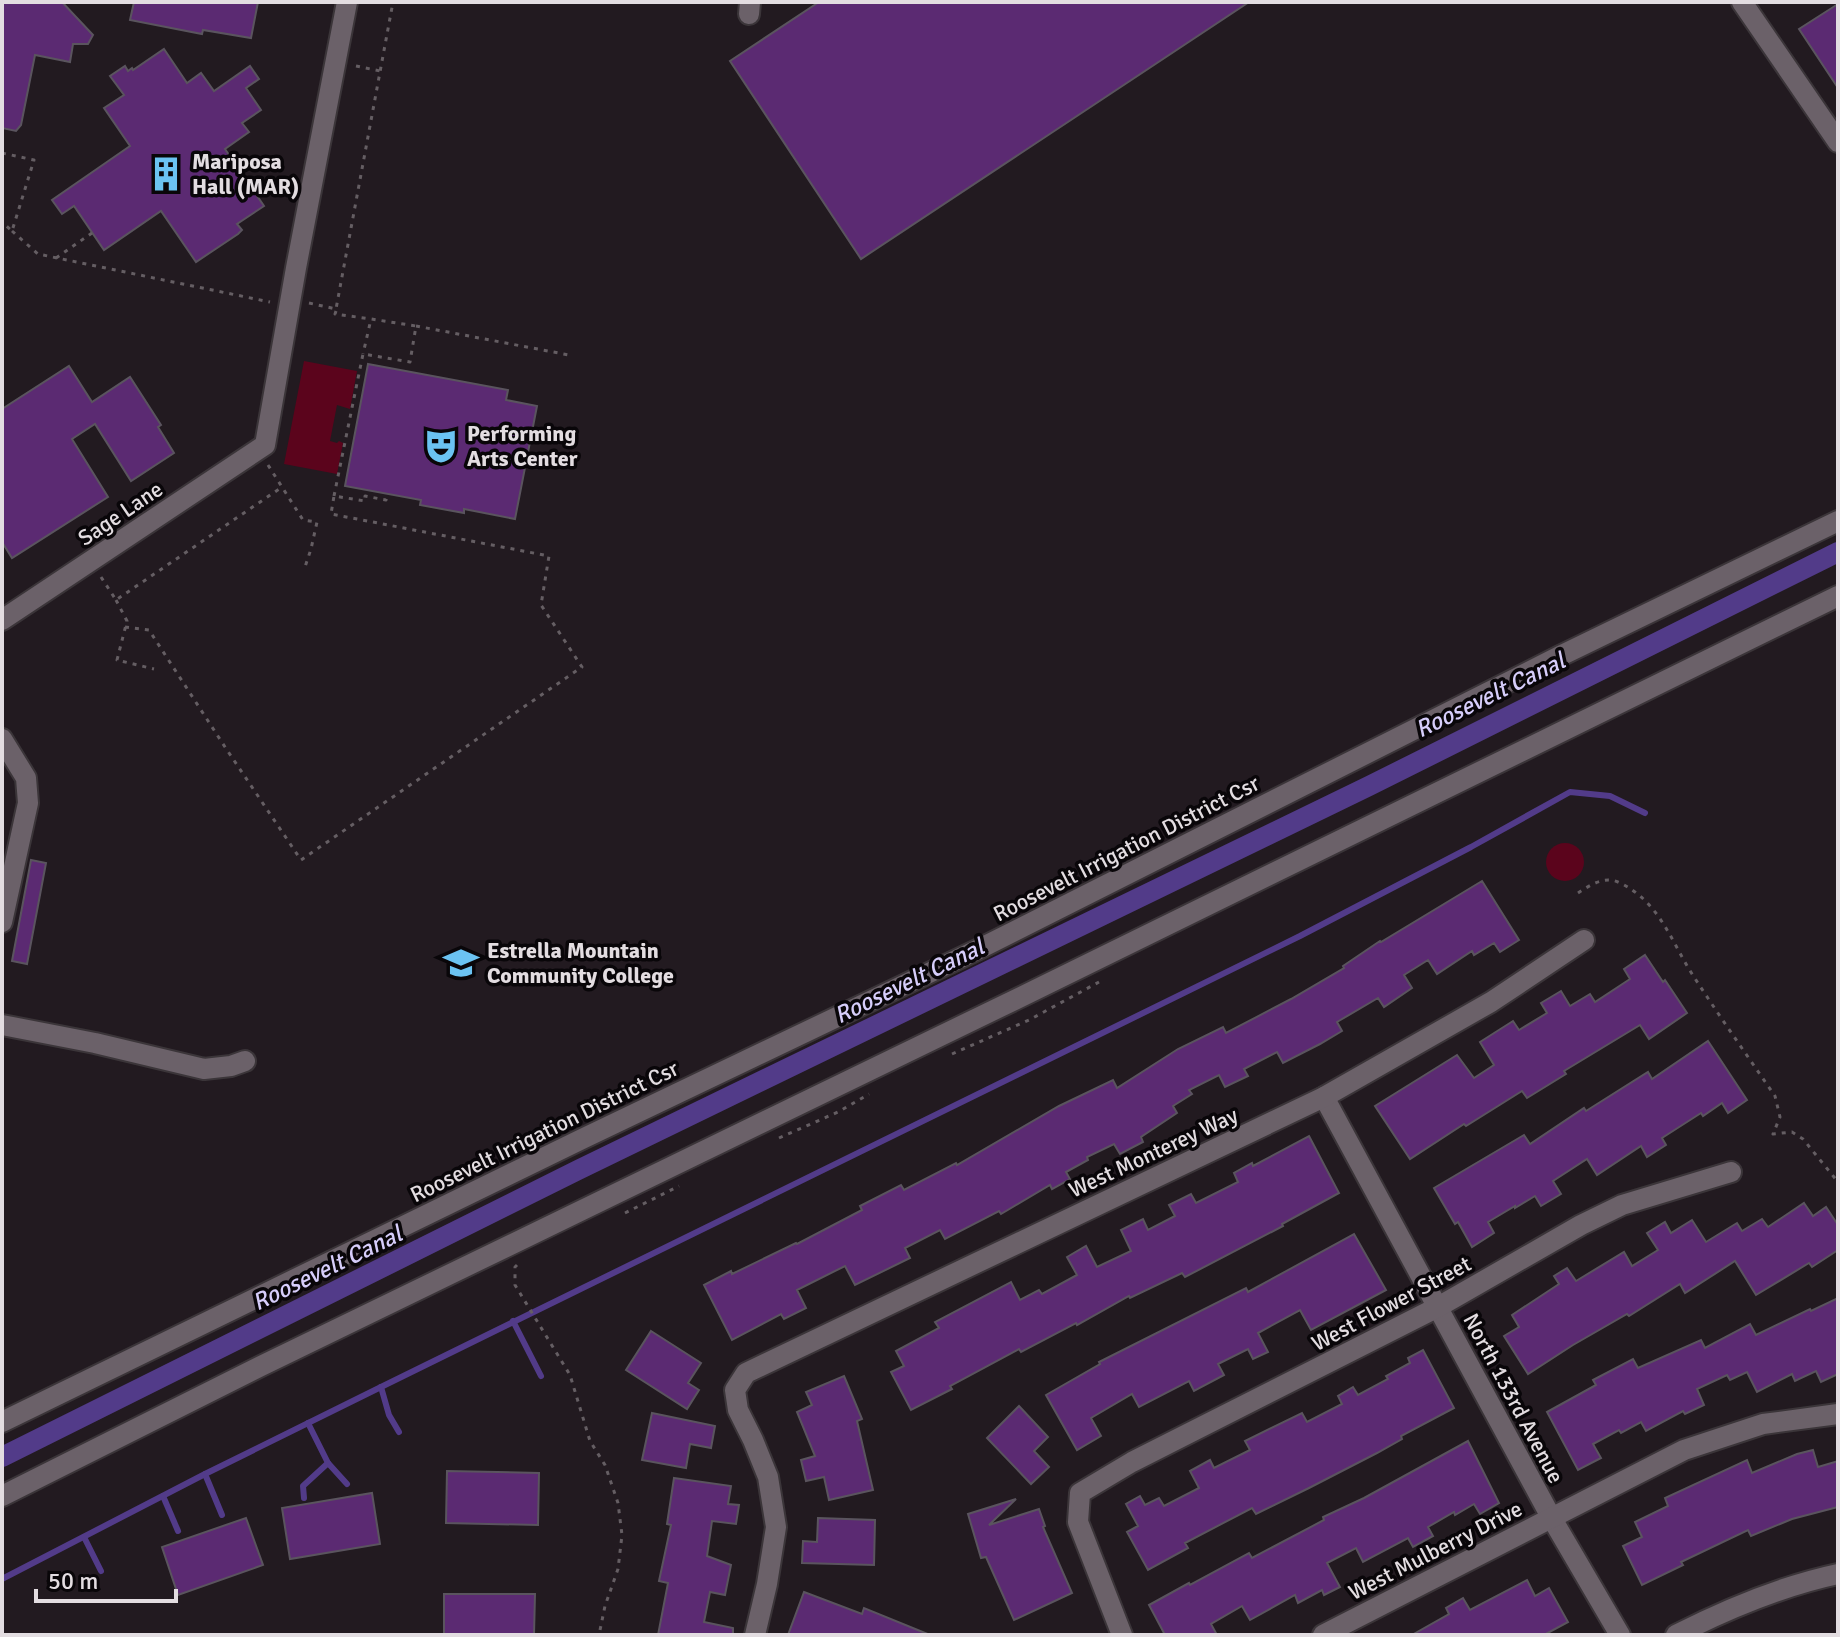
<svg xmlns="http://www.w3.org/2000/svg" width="1840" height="1637" font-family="Signika,sans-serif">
  <rect width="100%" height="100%" fill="#221a20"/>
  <!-- green -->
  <g fill="#5b041c">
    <path d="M304 361 357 371 350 409 337 405 330 441 337 443 339 441 343 443 337 474 284 464Z"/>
    <circle cx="1565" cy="862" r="19"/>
  </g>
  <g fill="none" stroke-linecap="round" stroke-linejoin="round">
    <!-- stream -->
    <g stroke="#523b89" stroke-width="6">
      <path d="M513 1321 541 1376"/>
      <path d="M381 1387 389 1415 399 1432"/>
      <path d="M308 1423 328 1463 347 1484"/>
      <path d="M205 1474 222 1515"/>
      <path d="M163 1496 178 1531"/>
      <path d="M304 1498 303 1486 328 1463"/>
      <path d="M84 1537 101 1571"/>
      <path d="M2 1579 205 1474 381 1387 1300 936 1471 847 1570 792 1610 796 1645 813"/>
    </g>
    <!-- canal -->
    <path stroke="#523b89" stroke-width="20" d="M2 1457 578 1170 1369 786 1838 552"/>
  </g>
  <!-- building -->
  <g fill="#5b2a72" stroke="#5a545e" stroke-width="2">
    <path d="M2 2H62L93 35 88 44H73L70 62 35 55 21 125 16 131 2 128Z"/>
    <path d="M134 2H258L251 38 203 30 202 34 130 20Z"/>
    <path d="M819 2H1249L861 259 730 61Z"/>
    <path d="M1838 4V88L1799 29Z"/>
    <path d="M164 49 187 83 201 73 214 91 250 66 259 79 246 88 261 110 242 123 249 132 225 149 264 206 237 224 242 230 238 234 196 262 161 211 104 250 74 206 62 214 52 200 130 146 104 108 124 95 110 76 125 66 128 71 132 68 133 70Z"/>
    <path d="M368 364 508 390 506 400 537 406 515 519 464 509V513L420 505 421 500 345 486Z"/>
    <path d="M69 366 92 402 130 377 161 425 158 427 174 453 131 481 95 424 72 439 108 497 12 558 2 542V409Z"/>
    <path d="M31 860 46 863 27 964 12 961Z"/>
    <path d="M1482 881 1519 940 1500 952 1494 943 1474 955 1472 951 1437 974 1428 960 1404 975 1412 988 1384 1007 1378 998 1337 1022 1342 1031 1320 1044 1283 1063 1277 1052 1244 1069 1248 1076 1225 1087 1219 1075 1189 1090 1192 1094 1173 1106 1177 1113 1141 1137 1143 1142 1120 1154 1114 1144 1087 1157 1088 1160 1066 1172 1070 1179 1052 1189 1050 1185 1001 1214 999 1211 945 1239 940 1230 905 1248 910 1258 855 1285 845 1266 797 1290 806 1308 784 1319 781 1314 732 1340 704 1285 731 1271 732 1274 796 1243 797 1244 862 1210 860 1206 901 1185 904 1190 956 1163 957 1165 1059 1106 1113 1080 1117 1088 1178 1049 1223 1027 1226 1033 1291 999 1344 968 1343 966 1380 941 1381 942Z"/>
    <path d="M1645 955 1663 982 1665 980 1687 1013 1649 1039 1640 1025 1564 1071 1566 1074 1527 1098 1522 1091 1466 1126 1464 1124 1410 1159 1375 1106 1457 1055 1474 1078 1494 1065 1480 1042 1513 1021 1519 1030 1547 1013 1541 1003 1561 991 1570 1006 1590 994 1595 1002 1630 979 1624 969Z"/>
    <path d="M1708 1041 1747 1100 1728 1113 1722 1103 1703 1116 1701 1113 1662 1138 1666 1145 1647 1157 1641 1146 1597 1175 1587 1159 1553 1181 1561 1194 1541 1206 1535 1196 1515 1208V1206L1488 1222 1494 1233 1472 1247 1458 1222 1455 1224 1434 1188 1524 1135 1530 1144 1584 1108 1586 1111 1648 1072 1652 1079Z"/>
    <path d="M1309 1136 1339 1193 1282 1224 1283 1226 1185 1277 1182 1273 1130 1298 1129 1296 1077 1325 1076 1323 1021 1352 1019 1349 950 1386 952 1389 911 1410 891 1372 904 1366 896 1351 939 1328 935 1322 1011 1282 1020 1300 1039 1290 1042 1294 1077 1275 1067 1257 1086 1246 1097 1267 1131 1251 1121 1230 1143 1219 1148 1230 1175 1216 1169 1205 1191 1194 1196 1203 1238 1182 1234 1173 1252 1163 1253 1166Z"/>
    <path d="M1804 1203 1813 1216 1826 1207 1838 1225V1250L1812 1267 1809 1263 1756 1295 1735 1261 1685 1293 1680 1284 1629 1316 1627 1314 1573 1345 1528 1374 1504 1336 1519 1327 1512 1315 1559 1284 1554 1276 1567 1268 1576 1281 1624 1252 1632 1266 1658 1250 1647 1233 1665 1222 1671 1233 1692 1220 1706 1242 1737 1223 1742 1231 1762 1219 1768 1227Z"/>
    <path d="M1354 1234 1386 1290 1311 1330 1300 1310 1258 1333 1268 1352 1253 1359 1248 1349 1218 1364 1224 1375 1194 1391 1189 1381 1139 1407 1132 1394 1091 1418 1101 1436 1077 1450 1046 1395 1100 1364 1099 1362 1246 1288 1248 1292Z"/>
    <path d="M1838 1298V1374L1821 1382 1816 1371 1795 1381 1792 1374 1757 1392 1747 1372 1730 1380 1727 1375 1697 1389 1704 1405 1685 1414 1683 1411 1646 1431 1641 1422 1621 1433 1619 1430 1593 1444 1601 1458 1578 1470 1547 1412 1596 1385 1593 1380 1633 1359 1638 1368 1701 1340 1705 1348 1750 1324 1756 1335 1810 1309 1811 1311Z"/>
    <path d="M651 1331 701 1363 688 1383 699 1390 687 1409 626 1370Z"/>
    <path d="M1423 1350 1454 1408 1401 1436 1402 1439 1377 1453 1309 1488 1256 1514 1252 1508 1185 1543 1188 1548 1148 1570 1127 1532 1138 1526 1126 1504 1140 1496 1145 1505 1159 1498 1164 1506 1199 1488 1190 1471 1210 1460 1214 1468 1250 1450 1245 1441 1302 1413 1307 1422 1342 1404 1338 1396 1353 1387 1358 1395 1388 1379 1386 1376 1410 1363 1408 1358Z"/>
    <path d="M844 1376 862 1419 857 1421 873 1490 829 1500 824 1477 806 1481 801 1460 815 1456 797 1412 812 1405 806 1392Z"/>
    <path d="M1019 1406 1048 1437 1034 1451 1049 1467 1031 1484 987 1438Z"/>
    <path d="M652 1413 715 1426 711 1448 690 1444 686 1468 642 1460Z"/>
    <path d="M1468 1441 1499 1503 1480 1514 1474 1504 1455 1515 1454 1512 1428 1527 1433 1536 1413 1547 1408 1538 1363 1562 1356 1548 1327 1563 1340 1587 1324 1595 1322 1590 1298 1603 1295 1595 1250 1620 1242 1606 1211 1624 1217 1635H1165L1149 1605 1189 1583 1190 1585 1249 1553 1252 1558 1324 1520 1323 1517 1364 1498Z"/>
    <path d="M1813 1450 1818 1467 1838 1461V1507L1792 1519 1751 1536 1748 1530 1681 1562 1683 1565 1642 1585 1623 1546 1642 1537 1635 1522 1668 1506 1665 1498 1747 1460 1752 1473 1797 1454Z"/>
    <path d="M447 1471 539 1473 538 1525 446 1523Z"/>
    <path d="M674 1478 731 1486 728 1504 739 1505 736 1524 712 1521 707 1556 731 1565 725 1595 710 1592 704 1622 733 1628V1635H658L668 1583 659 1581 671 1525 667 1524Z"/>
    <path d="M372 1493 380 1544 290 1559 282 1508Z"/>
    <path d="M1016 1499 989 1525 1039 1509 1045 1526 1043 1527 1072 1593 1014 1620 986 1557 981 1558 968 1514Z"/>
    <path d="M246 1518 263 1565 178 1595 162 1547Z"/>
    <path d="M818 1518 875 1520 874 1565 802 1563 803 1541 817 1542Z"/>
    <path d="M1527 1580 1535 1596 1549 1588 1568 1622 1544 1635H1412L1449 1614 1446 1608 1463 1598 1470 1610Z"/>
    <path d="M804 1592 862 1614 864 1608 930 1635H788Z"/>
    <path d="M444 1594H535L534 1635H444Z"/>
  </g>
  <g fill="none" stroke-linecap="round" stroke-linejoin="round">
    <!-- minor casing -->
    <g stroke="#3b3539" stroke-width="24">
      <g id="minor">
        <path d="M1742 2 1838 142"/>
        <path d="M749 14 750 2"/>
        <path d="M2 620 265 445 296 268 347 2"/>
        <path d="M2 739 26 778 28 803 2 922"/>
        <path d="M2 1025 95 1043 204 1069 231 1066 245 1061"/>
        <path d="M1324 1097 1551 1517 1620 1635"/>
        <path d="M2 1422 582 1139 977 950 1560 656 1838 521"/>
        <path d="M2 1496 261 1366 1033 991 1838 596"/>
        <path d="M755 1635 767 1584 776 1527 768 1477 753 1440 738 1410 735 1390 746 1373 1324 1097 1491 1002 1584 940"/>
        <path d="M1122 1635 1078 1522 1080 1493 1132 1462 1438 1307 1581 1225 1622 1205 1731 1172"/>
        <path d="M1323 1635 1684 1450 1763 1424 1838 1414"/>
        <path d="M1676 1635C1727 1609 1782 1586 1838 1574"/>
      </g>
    </g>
    <!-- path -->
    <g stroke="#655e63" stroke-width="3" stroke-dasharray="4 6" stroke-linecap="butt">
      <path d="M356 66 380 71"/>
      <path d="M2 153 34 160 12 231 2 222"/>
      <path d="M12 231 38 254 270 302"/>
      <path d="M56 258 92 233"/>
      <path d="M309 303 336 309 393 2"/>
      <path d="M336 311 335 314 371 319"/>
      <path d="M416 326 569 355"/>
      <path d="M268 465 303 520 317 522 311 549 304 570"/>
      <path d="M334 496 363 354 410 362 416 326 371 319 363 354"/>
      <path d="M101 577 116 600 282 487"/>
      <path d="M116 600 127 621 117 660 154 669"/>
      <path d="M125 627 149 630 225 747 301 860 582 667 541 605 549 556 331 514 334 496 365 501V496L386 500 388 494"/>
      <path d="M1578 893C1590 885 1604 876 1618 882 1660 901 1671 942 1694 977 1720 1017 1748 1057 1775 1096L1780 1117 1773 1134 1792 1132 1803 1139 1838 1182"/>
      <path d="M952 1054 1029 1020 1099 982"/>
      <path d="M779 1138 838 1112 869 1094"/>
      <path d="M625 1213 679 1186"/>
      <path d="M517 1265 515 1267V1285L570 1375 590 1441 605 1465 618 1503 622 1535 618 1569 605 1606 599 1635"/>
    </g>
    <!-- minor -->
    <use href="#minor" stroke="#6b6169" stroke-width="20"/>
  </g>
  <!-- icons -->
  <defs>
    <g id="building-bare" transform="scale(2.76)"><path d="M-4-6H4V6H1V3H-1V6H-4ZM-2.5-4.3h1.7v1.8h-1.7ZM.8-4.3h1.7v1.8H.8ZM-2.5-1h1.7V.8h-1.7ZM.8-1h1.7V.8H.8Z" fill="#6bc3f2" stroke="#090609" stroke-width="2.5" paint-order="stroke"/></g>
    <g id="theatre-bare" transform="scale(2.76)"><path d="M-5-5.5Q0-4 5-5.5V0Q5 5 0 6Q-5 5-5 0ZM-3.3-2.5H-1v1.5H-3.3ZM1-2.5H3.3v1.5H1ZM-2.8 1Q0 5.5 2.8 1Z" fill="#6bc3f2" stroke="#090609" stroke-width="2.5" paint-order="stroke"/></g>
    <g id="university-bare" transform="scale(2.76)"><path d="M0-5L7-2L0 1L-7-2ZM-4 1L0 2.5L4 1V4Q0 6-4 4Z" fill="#6bc3f2" stroke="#090609" stroke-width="2.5" paint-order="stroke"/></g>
  </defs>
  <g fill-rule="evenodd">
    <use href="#building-bare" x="166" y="174"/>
    <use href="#theatre-bare" x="441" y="446"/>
    <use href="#university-bare" x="461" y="963"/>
  </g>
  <g text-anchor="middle" stroke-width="7" stroke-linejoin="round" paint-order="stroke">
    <!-- poi labels -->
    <g font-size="22" font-weight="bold" fill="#e3dde1" stroke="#090609" text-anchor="start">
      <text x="192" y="169">Mariposa<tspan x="192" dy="25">Hall (MAR)</tspan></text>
      <text x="467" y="441">Performing<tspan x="467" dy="25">Arts Center</tspan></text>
      <text x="487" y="958">Estrella Mountain<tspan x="487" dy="25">Community College</tspan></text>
    </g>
    <!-- street labels -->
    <g font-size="22" fill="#e3dde1" stroke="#090609">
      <text transform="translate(120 513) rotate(-34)" y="8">Sage Lane</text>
      <text transform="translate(1126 848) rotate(-27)" y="8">Roosevelt Irrigation District Csr</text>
      <text transform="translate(544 1131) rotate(-26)" y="8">Roosevelt Irrigation District Csr</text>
      <text transform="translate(1153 1152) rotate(-25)" y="8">West Monterey Way</text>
      <text transform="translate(1391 1303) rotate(-28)" y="8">West Flower Street</text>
      <text transform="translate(1514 1398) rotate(62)" y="8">North 133rd Avenue</text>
      <text transform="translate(1435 1550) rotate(-27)" y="8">West Mulberry Drive</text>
    </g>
    <!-- water labels -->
    <g font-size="24" font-style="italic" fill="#d6cdfa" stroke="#090609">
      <text transform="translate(1490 695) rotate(-26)" y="8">Roosevelt Canal</text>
      <text transform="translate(909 981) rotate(-26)" y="8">Roosevelt Canal</text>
      <text transform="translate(327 1268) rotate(-26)" y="8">Roosevelt Canal</text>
    </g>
  </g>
  <!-- border -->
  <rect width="1840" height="1637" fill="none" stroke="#e3dde1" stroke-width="8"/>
  <!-- scale -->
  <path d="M36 1589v12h140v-12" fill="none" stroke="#e3dde1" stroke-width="4"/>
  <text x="48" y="1589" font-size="24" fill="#e3dde1" stroke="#090609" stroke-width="6" paint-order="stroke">50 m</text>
</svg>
